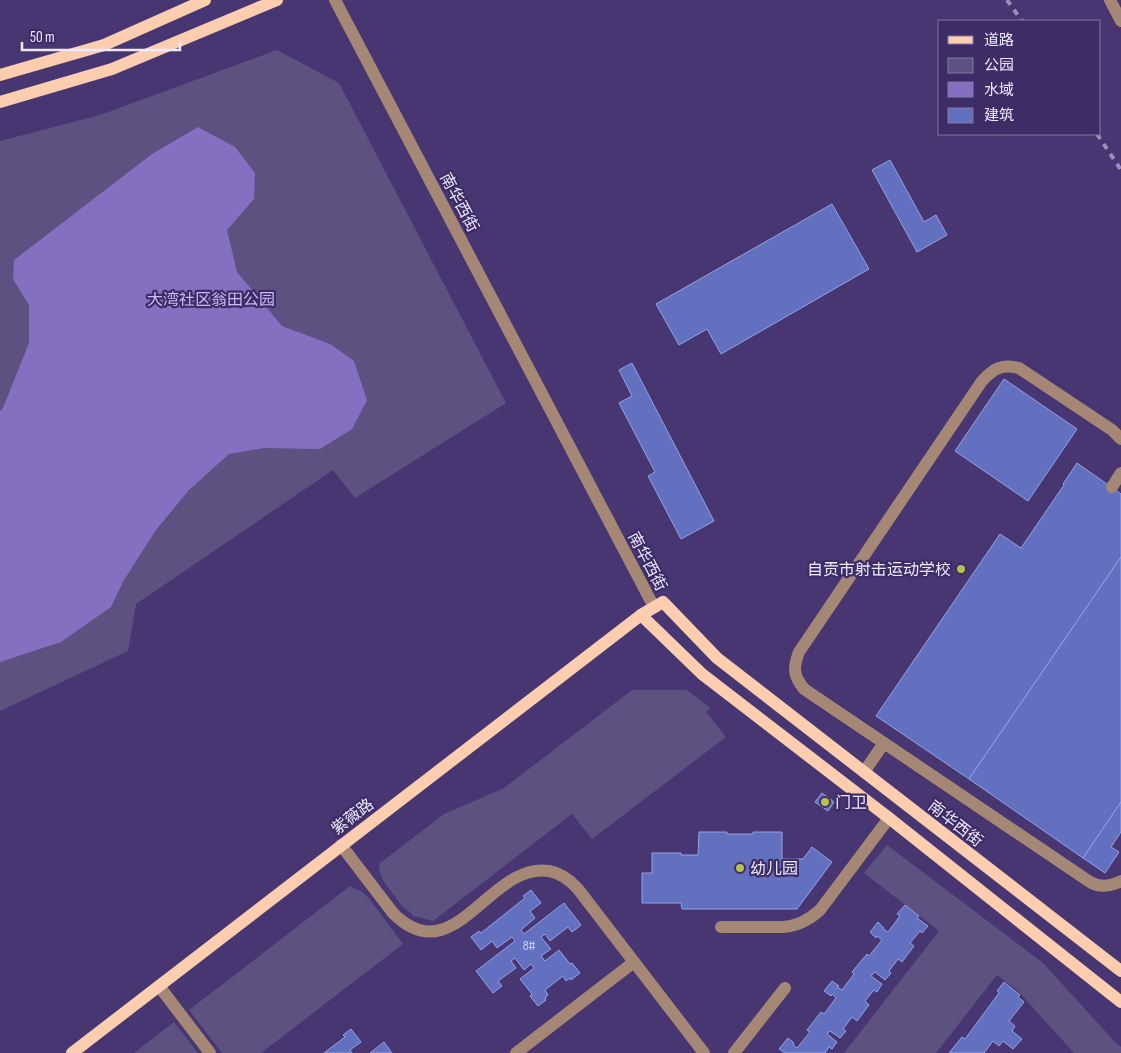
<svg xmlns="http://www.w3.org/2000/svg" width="1121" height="1053" font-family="'Sofia Sans Condensed','Noto Sans SC',sans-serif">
  <rect width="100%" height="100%" fill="#473671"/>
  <!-- green -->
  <g fill="#5d5182">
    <path d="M277 50 339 83 506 403 355 498 333 470 136 604 128 651 0 711V141L100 115Z"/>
    <path d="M632 690H687L710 708 706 712 726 737 592 839 572 814 433 921 414 916 402 906 384 882 380 873 379 864 444 814 504 788Z"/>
    <path d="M887 845 1043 963 1115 1042 1121 1047V1053H1074L1018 991 997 975 936 1053H844L939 931 864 873Z"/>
    <path d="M350 886 361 891 368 897 403 944 261 1053H222L189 1010Z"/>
    <path d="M174 1022 198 1053H134Z"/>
  </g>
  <!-- water -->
  <path fill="#856fc1" d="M198 127 235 147 255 173 254 199 227 230 237 272 282 326 330 344 354 361 367 400 352 429 320 449 264 448 229 454 188 491 156 530 124 580 111 607 61 642 0 662V411L3 408 29 343V305L13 279 14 260 152 154Z"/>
  <!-- building -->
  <g fill="#6370c0" stroke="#95a2e5">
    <path d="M890 160 924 222 936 215 947 235 917 252 872 170Z"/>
    <path d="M832 204 869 269 721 354 707 329 679 345 656 304Z"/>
    <path d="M632 363 714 521 681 539 648 476 655 472 619 403 632 396 619 370Z"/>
    <path d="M1004 379 1077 429 1028 501 955 451Z"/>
    <path d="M1077 463 1121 494V557L969 779 876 716 1000 534 1021 548 1064 485 1063 484Z"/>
    <path d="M1121 557V802L1083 858 969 779Z"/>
    <path d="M822 793 834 802 828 811 815 802Z"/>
    <path d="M1121 802V832L1111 847 1119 852 1105 873 1083 858Z"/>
    <path d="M699 832H727V834H753V832H782V859H803L812 847 832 862 797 909H682L681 903H642V873H652V853H681V855H698Z"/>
    <path d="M531 890 541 903 530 911 535 918 521 930 524 934 564 903 581 925 572 932 568 927 550 941 545 934 541 937 551 949 541 956 545 961 559 950 570 964 572 963 580 973 571 980 570 978 566 981 563 976 545 990 548 995 545 998 546 1000 538 1006 530 996 532 994 520 979 534 968 531 964 524 970 515 958 511 961 516 968 498 981 502 986 493 993 476 971 515 941 512 937 497 948 492 941 481 950 471 937 479 931 481 933 525 898 523 896Z"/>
    <path d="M905 905 919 916 917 918 928 926 922 933 920 931 910 943 914 946 902 962 898 959 889 971 891 973 885 980 875 972 871 976 882 984 877 992 874 990 865 1001 869 1005 857 1021 852 1017 843 1029 846 1031 840 1038 830 1031 827 1034 837 1042 832 1049 829 1047 825 1053H785L779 1049 788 1038 794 1043 793 1045 797 1048 810 1032 807 1030 821 1012 824 1014 836 998 832 994 831 996 824 991 832 981 839 986 837 987 842 990 854 974 852 972 867 954 869 956 882 940 877 936 876 938 870 932 878 922 884 928 883 929 888 932 900 916 897 914Z"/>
    <path d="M1004 982 1020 995 1018 997 1024 1002 1009 1021 1015 1026 1012 1031 1022 1039 1013 1049 1003 1041 999 1046 993 1041 984 1053H949L962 1037 965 1039 999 993 997 991Z"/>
    <path d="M351 1029 361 1042 350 1050 352 1053H324L345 1037 343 1035Z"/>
    <path d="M384 1042 392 1053H370Z"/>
  </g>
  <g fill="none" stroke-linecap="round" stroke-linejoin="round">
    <!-- minor -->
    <g stroke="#a48875" stroke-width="12">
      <path d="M335 0 654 607"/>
      <path d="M1110 0 1121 21"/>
      <path d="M1121 439 1112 430 1019 368C1002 364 994 368 982 381L799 652C793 668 793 675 804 689L1090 882C1100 888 1111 886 1121 881"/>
      <path d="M1112 487 1121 473"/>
      <path d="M864 772 884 743"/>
      <path d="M341 845 393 913C454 975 490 861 549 871 561 873 570 880 578 889L704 1053"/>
      <path d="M721 927H783C798 926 809 920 820 910L889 818"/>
      <path d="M159 986 210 1053"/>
      <path d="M516 1053 634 962"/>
      <path d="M734 1053 785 988"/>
    </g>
    <!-- major -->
    <g stroke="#fccdaf" stroke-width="12">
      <path d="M0 75 104 45 205 0"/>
      <path d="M0 102 112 69 277 0"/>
      <path d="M641 615 702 674 889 818 1121 1002"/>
      <path d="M72 1053 641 615 663 602 717 658 1121 971"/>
    </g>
    <!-- rail -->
    <g stroke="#998fb7" stroke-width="4" stroke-dasharray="6 6" stroke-linecap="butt">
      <path d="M1007 0 1022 21"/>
      <path d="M1097 134 1121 170"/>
    </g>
  </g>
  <!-- markers -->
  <g fill="#b5c249" stroke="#3d2c65" stroke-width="2">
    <circle cx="961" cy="569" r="5"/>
    <circle cx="825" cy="802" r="5"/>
    <circle cx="740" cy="868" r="5"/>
  </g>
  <g text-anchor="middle" stroke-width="4.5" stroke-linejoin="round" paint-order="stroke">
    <!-- number labels -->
    <g font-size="14" fill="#cacbef">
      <text x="529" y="950">8#</text>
    </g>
    <!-- street labels -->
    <g font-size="16" fill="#ede9ff" stroke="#3d2c65">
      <text transform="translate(460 202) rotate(62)" y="6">南华西街</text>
      <text transform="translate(648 561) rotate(62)" y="6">南华西街</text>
      <text transform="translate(352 816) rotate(-37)" y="6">紫薇路</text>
      <text transform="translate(956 823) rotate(38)" y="6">南华西街</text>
    </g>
    <!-- park labels -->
    <g font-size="16" fill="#c9bafc" stroke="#3d2c65">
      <text x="211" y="305">大湾社区翁田公园</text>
    </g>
    <!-- poi labels -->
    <g font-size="16" fill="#ede9ff" stroke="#3d2c65" text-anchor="start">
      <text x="951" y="575" text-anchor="end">自贡市射击运动学校</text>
      <text x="835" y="808">门卫</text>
      <text x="750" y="874">幼儿园</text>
    </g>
  </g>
  <!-- legend -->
  <rect x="938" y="20" width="162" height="115" fill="#3d2c65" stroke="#8378a3"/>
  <rect x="948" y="36" width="25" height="8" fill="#fccdaf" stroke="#8378a3"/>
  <text x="984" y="45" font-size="15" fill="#ede9ff">道路</text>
  <rect x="948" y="58" width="25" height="15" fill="#5d5182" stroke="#8378a3"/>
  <text x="984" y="70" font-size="15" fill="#ede9ff">公园</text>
  <rect x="948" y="82" width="25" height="15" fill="#856fc1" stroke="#8378a3"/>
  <text x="984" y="95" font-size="15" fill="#ede9ff">水域</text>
  <rect x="948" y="108" width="25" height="15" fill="#6370c0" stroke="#8378a3"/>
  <text x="984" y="120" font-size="15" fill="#ede9ff">建筑</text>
  <!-- scale -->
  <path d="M22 42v8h158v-8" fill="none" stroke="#ede9ff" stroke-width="2.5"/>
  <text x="30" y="42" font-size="15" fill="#ede9ff" stroke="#3d2c65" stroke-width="4" paint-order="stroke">50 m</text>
</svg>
